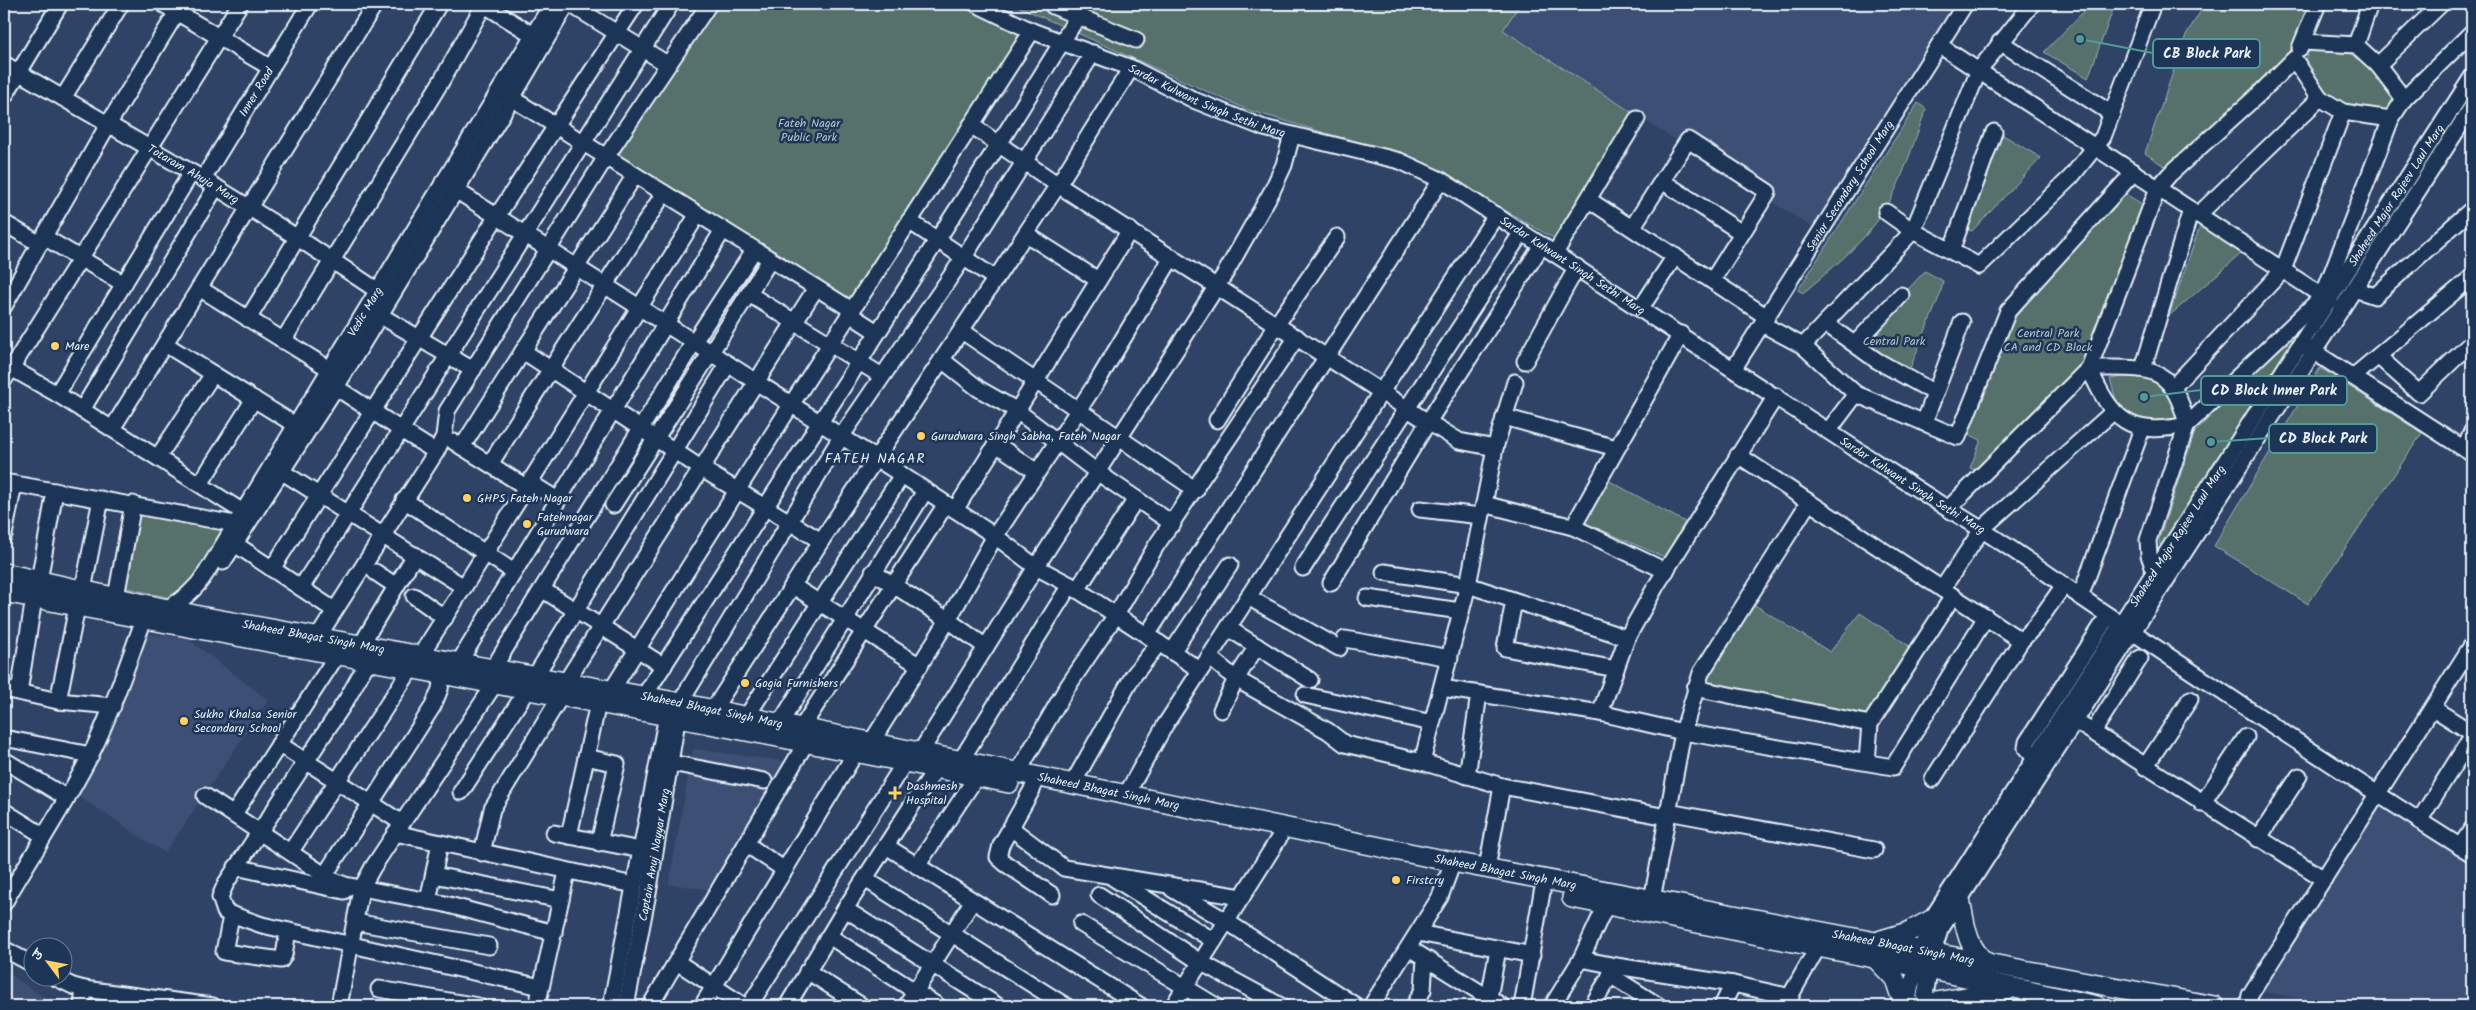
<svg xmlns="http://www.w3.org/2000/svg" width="2476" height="1010" font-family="Kalam,'Playpen Sans Deva',sans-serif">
<rect width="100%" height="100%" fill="#2f4367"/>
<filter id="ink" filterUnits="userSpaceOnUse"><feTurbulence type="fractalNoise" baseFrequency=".02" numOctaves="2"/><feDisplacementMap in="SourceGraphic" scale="10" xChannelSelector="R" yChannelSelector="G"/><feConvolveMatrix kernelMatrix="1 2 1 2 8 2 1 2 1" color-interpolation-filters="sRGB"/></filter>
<g filter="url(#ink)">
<!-- built -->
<g fill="#3e5075">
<polygon points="1520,4 1955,4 1812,227 1503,30"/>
<polygon points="146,633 188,639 268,700 165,853 78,796 106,743"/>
<polygon points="693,749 806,764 721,891 669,884"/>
<polygon points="2388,795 2472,849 2472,993 2464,1006 2347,1006 2263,992"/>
<polygon points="4,970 56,1006 4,1006"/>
</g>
<!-- green -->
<g fill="#566f6c" stroke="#9fb0b2">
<polygon points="713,4 962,4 1022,35 850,301 618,156"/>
<polygon points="1013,4 1520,4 1503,30 1641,118 1560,242 1420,161 1248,110"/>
<polygon points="2091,4 2115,4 2088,78 2044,52"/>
<polygon points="2205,4 2313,4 2297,41 2285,59 2167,168 2145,153 2186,35"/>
<path d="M2321,49l28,4 40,26 6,15 -2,16c-20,7 -44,0 -62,-13 -10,-8 -18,-23 -27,-34l5,-12z"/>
<path d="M1918,103l8,6c-13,34 -23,72 -42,102 -20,32 -53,58 -81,82l-5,-3z"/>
<polygon points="1995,130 2041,158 1972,231 1963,228"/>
<polygon points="2120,191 2149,208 2091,370 1981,473 1970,468 1981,440 1962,431 2004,311"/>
<polygon points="2201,223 2242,253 2169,316"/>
<polygon points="1925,271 1943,281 1940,295 1908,373 1857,344"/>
<polygon points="2289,336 2293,344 2161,550 2159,539 2195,432"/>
<polygon points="2320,368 2422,433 2308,604 2214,546"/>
<polygon points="2144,373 2169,388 2178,418 2159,424 2144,424 2118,407 2110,379"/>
<polygon points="1606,479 1685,522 1664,557 1583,522"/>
<polygon points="138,512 238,525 216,577 199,576 183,601 123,587"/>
<polygon points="1753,604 1830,652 1860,613 1914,649 1871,722 1706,686 1713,665"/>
</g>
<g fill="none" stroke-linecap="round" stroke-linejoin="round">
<defs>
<g id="minor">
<polyline points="163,4 271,68"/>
<polyline points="483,4 533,35"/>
<polyline points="570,4 667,64"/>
<path id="s1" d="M976,4l56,27 99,37 65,33 68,27 136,33 41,19 507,329c56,32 107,71 161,107 120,81 240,161 363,238"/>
<polyline points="1053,6 1136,40"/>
<polyline points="2000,42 2112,114"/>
<polyline points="1939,45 2330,301"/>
<polyline points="2356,45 2370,4"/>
<polyline points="2300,48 2318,4"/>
<path id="s2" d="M4,64l199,115 95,59 80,53"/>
<polyline points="2378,65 2441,4"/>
<polyline points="1131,68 1058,185 1428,422 1459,441 1495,448"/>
<polyline points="505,94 852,310"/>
<polyline points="4,97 60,4"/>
<polyline points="63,98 121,4"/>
<polyline points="2320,98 2343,112 2391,119"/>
<polyline points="2404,99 2472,32"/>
<path id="s3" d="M203,179l107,-175"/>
<polyline points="1662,181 1742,233"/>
<polyline points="443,182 902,475 995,536 1036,567 1070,585 1200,670"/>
<polyline points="1589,200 1767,317"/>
<polyline points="1886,212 1913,231 1979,266 2071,177 2103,137 2153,4"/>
<polyline points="909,221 996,279"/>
<polyline points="4,223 40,244"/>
<polyline points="1632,228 1688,140 1768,192 1712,281"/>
<polyline points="1026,234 1098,280"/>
<polyline points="44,237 124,284"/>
<polyline points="1951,251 1994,132"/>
<polyline points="1555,253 1637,119"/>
<polyline points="199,288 331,370"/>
<polyline points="2354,289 2375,296 2472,209"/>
<polyline points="749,294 882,376"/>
<polyline points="4,306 109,123 182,4"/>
<polyline points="1641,308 1675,256"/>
<polyline points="371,310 473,370"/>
<polyline points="248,319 439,4"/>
<polyline points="857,319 877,332"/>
<polyline points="1825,323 1876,360 1935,393"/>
<polyline points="1762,324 1803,346 1913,231 1979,70 2032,4"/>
<polyline points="962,331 1196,490"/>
<polyline points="283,341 442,80 481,10 480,4"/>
<polyline points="165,344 297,426"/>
<polyline points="1855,344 1901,295"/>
<polyline points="1803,346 1856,394 1829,430"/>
<polyline points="2305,346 2472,454"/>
<polyline points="523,351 702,469 821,541"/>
<polyline points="2379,357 2419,393 2472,342"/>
<polyline points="942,360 979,389 1016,410 1097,472 1173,524"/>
<polyline points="1525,361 1577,267"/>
<polyline points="11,368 57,394 243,512"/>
<path id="s4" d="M1734,368l231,-364"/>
<path d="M2089,368c57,1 83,-8 98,57 -58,12 -75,-5 -98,-57z"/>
<polyline points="2143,369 2191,210"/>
<polyline points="2353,377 2472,277"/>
<polyline points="4,380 240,4"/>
<polyline points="328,382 401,430 671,4"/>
<polyline points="2174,386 2283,270 2343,112"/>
<polyline points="57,394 191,173"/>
<polyline points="1856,394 1958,437 2008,311 2134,172"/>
<polyline points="1776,396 1656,586 1627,638 1600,713 1683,732 1893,767 1986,617"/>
<polyline points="82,410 216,187"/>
<polyline points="1504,417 1616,448"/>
<polyline points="1217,420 1277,324 1337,237"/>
<polyline points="1924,423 1962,322"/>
<polyline points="112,429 375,4"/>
<polyline points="454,442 526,487"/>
<polyline points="996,444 1037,472"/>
<polyline points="462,447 635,175"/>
<polyline points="2464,449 2472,431"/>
<polyline points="158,457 213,374"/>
<polyline points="490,464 664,193"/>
<polyline points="273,466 464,587 698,214"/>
<polyline points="4,482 246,526"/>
<polyline points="529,482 558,500"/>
<polyline points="200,484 254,399"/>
<polyline points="404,500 514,572"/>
<polyline points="1809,502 2014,636"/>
<polyline points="1484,504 1573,527 1666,571"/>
<polyline points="613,505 770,260"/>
<polyline points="1420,509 1481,516"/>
<polyline points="1948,509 2089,368 2158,188 2169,175 2258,95 2294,59 2320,98 2198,215"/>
<polyline points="955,510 1130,230"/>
<polyline points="1573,527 1681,334"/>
<polyline points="4,535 14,484"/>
<polyline points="229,540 334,610"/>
<polyline points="223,562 336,387 512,98 567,4"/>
<polyline points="1303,568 1522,232"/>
<polyline points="272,569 497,216 636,4"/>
<polyline points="2154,570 2149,555 2148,540 2187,425 2323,296 2391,119 2404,99 2378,65 2356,45 2304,42"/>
<polyline points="375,572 396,586"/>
<polyline points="873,572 948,620 986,647"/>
<polyline points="1384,572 1468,585 1627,638"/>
<polyline points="39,581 55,491"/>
<polyline points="1331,583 1428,422 1542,245"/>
<polyline points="793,586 920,666"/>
<polyline points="301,588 401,430 436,452"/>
<polyline points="1942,589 1983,528 2113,412"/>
<polyline points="83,590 101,499"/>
<polyline points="543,590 664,666"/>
<polyline points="1077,590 1136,499"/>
<polyline points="414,596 445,618"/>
<polyline points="116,597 133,504"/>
<polyline points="1248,597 1339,648"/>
<polyline points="2080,597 2142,429"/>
<polyline points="1367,598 1461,611"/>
<polyline points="1514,601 1505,648 1616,669"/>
<path id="s5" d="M167,608c17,-8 29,-19 39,-35l346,-569"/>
<polyline points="1228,628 1310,680"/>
<polyline points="1147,635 1441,180"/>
<polyline points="318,637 436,452 444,436 447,411 606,157 709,4"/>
<polyline points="1345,639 1450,658"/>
<polyline points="361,645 415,555"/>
<polyline points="1172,652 1230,565"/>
<polyline points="420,656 464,587"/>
<polyline points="1209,657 1236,679 1328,731 1345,744 1422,762 1502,786 1667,817"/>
<polyline points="368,661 347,699 226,883 220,897 225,912 262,925 541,987"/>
<polyline points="458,664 723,230"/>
<polyline points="492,670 694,342 754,250"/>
<polyline points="534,678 728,364"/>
<polyline points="565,683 816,288"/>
<polyline points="1442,688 1600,713"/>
<polyline points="1695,688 1870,724"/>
<polyline points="4,689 58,701 113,706"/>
<polyline points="611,691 791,405 1032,31"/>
<polyline points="19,692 34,598"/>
<polyline points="1305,695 1432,723"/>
<polyline points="644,696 999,144 1078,16"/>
<polyline points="58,701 77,607"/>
<polyline points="2433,708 2472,733"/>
<polyline points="713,710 825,535 1058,185 971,125"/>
<polyline points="1221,710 1236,679 1257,646"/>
<polyline points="747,716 902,475"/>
<polyline points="2075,721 2324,879"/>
<polyline points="780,723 925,491"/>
<polyline points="802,727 946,504"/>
<polyline points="2093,732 2140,658"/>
<polyline points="4,738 91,755"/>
<polyline points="872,741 948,620 995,536 1097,382 1172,257"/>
<polyline points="279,744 402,823"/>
<polyline points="921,751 1036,567 1226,272 1272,191 1284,165 1292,135"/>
<polyline points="586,757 617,764 599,843"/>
<polyline points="2035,758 2026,748 2027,742 2108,616"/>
<polyline points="4,760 67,798"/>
<polyline points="961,760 1070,585"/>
<polyline points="1422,762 1468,585 1495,448 1515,382"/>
<polyline points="1867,762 1870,724 1953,596"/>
<polyline points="671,763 764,781"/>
<polyline points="2145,767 2190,699"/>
<polyline points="1018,772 1066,689 1116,615 1156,546 1297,337"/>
<polyline points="1467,776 1479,694"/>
<polyline points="1933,779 2021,641 2035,626 2064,585"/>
<polyline points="1073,783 1133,676 1159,643"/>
<polyline points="1033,788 1001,845 998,857 1006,864 1052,895"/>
<polyline points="461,792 527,690"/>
<polyline points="1126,795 1165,725 1496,215"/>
<polyline points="205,796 332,880 345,885 445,904 554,933"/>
<polyline points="2202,804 2246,737"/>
<polyline points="4,811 44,836"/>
<polyline points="1668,812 1874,850"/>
<polyline points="234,814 337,655"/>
<polyline points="2419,821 2472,736"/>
<polyline points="1011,828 1064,868 1242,897"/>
<polyline points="395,833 634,885"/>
<polyline points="554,833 641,850"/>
<polyline points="569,836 598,703"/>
<polyline points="2258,839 2299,776"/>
<polyline points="746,844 785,870"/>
<polyline points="886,846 1141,1006"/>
<polyline points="2460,847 2472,829"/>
<polyline points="291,851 411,669"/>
<polyline points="482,853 492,809 561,696"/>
<polyline points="917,866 977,776"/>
<polyline points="236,867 344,891"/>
<polyline points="1487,868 1502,786"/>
<polyline points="325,875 433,706 440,689 442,675"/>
<polyline points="434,875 561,900"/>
<polyline points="1113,878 1214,941"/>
<polyline points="865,879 1066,1006"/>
<polyline points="1172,889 1226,921 1356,1006"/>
<polyline points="1099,895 1200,962 1281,1006"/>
<polyline points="1652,900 1683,732 1701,673 1809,502 1738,455"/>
<polyline points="428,901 440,843"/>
<path d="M4,903c30,-52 64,-102 90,-155 20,-42 34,-86 50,-129"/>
<polyline points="845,909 998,1006"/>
<polyline points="231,916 224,952 281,960 284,955 288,931"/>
<polyline points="355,922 489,946"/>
<polyline points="1081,924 1216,1006"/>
<polyline points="1418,933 1532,955"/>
<polyline points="829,936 938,1006"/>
<polyline points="1409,948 1502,1006"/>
<polyline points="4,949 32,964"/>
<polyline points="1581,959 1616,966 1592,1006"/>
<polyline points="677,962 744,1006"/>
<polyline points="1616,966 1733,984 1791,997"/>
<polyline points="807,971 862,1006"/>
<polyline points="1610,975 1659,1006"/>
<polyline points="56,978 73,986 84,989 213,1006"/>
<polyline points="379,989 478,1006"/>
<polyline points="1489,998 1498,949"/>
<polyline points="1785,1005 1818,947"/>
<polyline points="82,1006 84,989"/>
<polyline points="339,1006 361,889 373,867 494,685"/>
<polyline points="537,1006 567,872"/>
<polyline points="611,1006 669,705"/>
<path id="s6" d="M626,1006l23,-118 31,-185 161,-266 123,-180 129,-204"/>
<polyline points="650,1006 807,741"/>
<polyline points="702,1006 856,752"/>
<polyline points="749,1006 905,762"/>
<polyline points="787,1006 845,909 936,768"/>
<polyline points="906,1006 972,902"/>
<polyline points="1173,1006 1279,838"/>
<polyline points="1371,1006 1440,897 1453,862"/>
<polyline points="1414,1006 1423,990 1425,959"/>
<polyline points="1522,1006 1542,892"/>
<polyline points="1552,1006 1581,959 1606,905"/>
<polyline points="1722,1006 1733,984"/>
<path id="s7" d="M1907,1006l4,-22 8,-17 8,-39 4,-8 541,-843"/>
<polyline points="1923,1006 1933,952 1940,930 2472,107"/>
<polyline points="2248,1006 2250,995 2472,645"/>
</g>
<g id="major">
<path id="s8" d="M4,573l195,43 471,85 783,161 761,144"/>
<path d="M4,592c335,65 671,122 1005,191"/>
<polyline points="1572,898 1919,967 2097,1006"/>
<path d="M1960,899c5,24 6,49 27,64"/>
<polyline points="1881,940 1908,932 1931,920"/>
<polyline points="1875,958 1895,979 1904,1006"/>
<polyline points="1924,1004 2007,990"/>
</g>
</defs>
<!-- minor casing -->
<use href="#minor" stroke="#e8f1f8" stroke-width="19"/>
<!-- major casing -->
<use href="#major" stroke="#e8f1f8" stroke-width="22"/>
<!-- minor -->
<use href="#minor" stroke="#1d3557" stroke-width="15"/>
<!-- major -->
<use href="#major" stroke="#1d3557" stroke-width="19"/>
</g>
</g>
<!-- markers -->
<g fill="#ffd166" stroke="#1d3557" stroke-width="2">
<circle cx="55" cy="346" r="5"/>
<circle cx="921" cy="436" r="5"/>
<circle cx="467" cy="498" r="5"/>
<circle cx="527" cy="524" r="5"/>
<circle cx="745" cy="683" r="5"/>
<circle cx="184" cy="721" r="5"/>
<path d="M892.5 785.5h5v5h5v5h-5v5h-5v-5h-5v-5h5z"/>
<circle cx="1396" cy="880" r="5"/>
</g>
<g text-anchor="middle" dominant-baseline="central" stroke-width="5" stroke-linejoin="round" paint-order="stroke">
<!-- street labels -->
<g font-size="12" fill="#e8f1f8" stroke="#1d3557">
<text stroke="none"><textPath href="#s3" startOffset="102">Inner Road</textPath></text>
<text stroke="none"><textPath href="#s1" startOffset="251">Sardar Kulwant Singh Sethi Marg</textPath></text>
<text stroke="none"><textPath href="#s2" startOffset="219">Totaram Ahuja Marg</textPath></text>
<text stroke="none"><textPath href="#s4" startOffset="216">Senior Secondary School Marg</textPath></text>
<text stroke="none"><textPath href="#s7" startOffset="951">Shaheed Major Rajeev Laul Marg</textPath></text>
<text stroke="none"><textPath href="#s1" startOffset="656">Sardar Kulwant Singh Sethi Marg</textPath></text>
<text stroke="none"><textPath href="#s5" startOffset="359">Vedic Marg</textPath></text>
<text stroke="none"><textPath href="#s1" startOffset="1061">Sardar Kulwant Singh Sethi Marg</textPath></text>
<text stroke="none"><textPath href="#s7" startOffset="546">Shaheed Major Rajeev Laul Marg</textPath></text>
<text stroke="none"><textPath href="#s8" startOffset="316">Shaheed Bhagat Singh Marg</textPath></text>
<text stroke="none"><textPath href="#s8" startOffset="721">Shaheed Bhagat Singh Marg</textPath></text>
<text stroke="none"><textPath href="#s8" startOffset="1126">Shaheed Bhagat Singh Marg</textPath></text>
<text stroke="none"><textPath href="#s6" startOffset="154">Captain Anuj Nayyar Marg</textPath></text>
<text stroke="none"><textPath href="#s8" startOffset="1531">Shaheed Bhagat Singh Marg</textPath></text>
<text stroke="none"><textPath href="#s8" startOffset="1936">Shaheed Bhagat Singh Marg</textPath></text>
</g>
<!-- park labels -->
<g font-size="12" fill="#b5c4c7" stroke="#1d3557">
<text x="809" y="123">Fateh Nagar<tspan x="809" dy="14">Public Park</tspan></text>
<text x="2048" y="333">Central Park<tspan x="2048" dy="14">CA and CD Block</tspan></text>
<text x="1894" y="341">Central Park</text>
</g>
<!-- poi labels -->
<g font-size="12" fill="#e8f1f8" stroke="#1d3557" text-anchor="start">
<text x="65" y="346">Mare</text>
<text x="931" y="436">Gurudwara Singh Sabha, Fateh Nagar</text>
<text x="477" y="498">GHPS Fateh Nagar</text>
<text x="537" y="517">Fatehnagar<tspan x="537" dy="14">Gurudwara</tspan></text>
<text x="755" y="683">Gogia Furnishers</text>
<text x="194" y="714">Sukho Khalsa Senior<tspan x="194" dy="14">Secondary School</tspan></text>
<text x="906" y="786">Dashmesh<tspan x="906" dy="14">Hospital</tspan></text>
<text x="1406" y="880">Firstcry</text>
</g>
<!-- neighbourhood labels -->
<g font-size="14" letter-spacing="1" fill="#e8f1f8" stroke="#1d3557">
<text x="875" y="459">FATEH NAGAR</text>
</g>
</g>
<!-- callouts -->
<path fill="none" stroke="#509b97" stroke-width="2" d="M2080 39L2153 53M2144 397L2201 390M2211 442L2269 438"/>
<g fill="#509b97" stroke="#1d3557" stroke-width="2">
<circle cx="2080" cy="39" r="5"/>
<circle cx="2144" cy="397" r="5"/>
<circle cx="2211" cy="442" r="5"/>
</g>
<g fill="#1d3557" stroke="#509b97" stroke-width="2">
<rect x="2153" y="39" width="107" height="29" rx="5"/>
<rect x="2201" y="376" width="146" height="29" rx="5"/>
<rect x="2269" y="424" width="108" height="29" rx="5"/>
</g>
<g font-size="14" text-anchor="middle" font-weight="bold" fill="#e8f1f8">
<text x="2207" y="58">CB Block Park</text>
<text x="2274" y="395">CD Block Inner Park</text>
<text x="2323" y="443">CD Block Park</text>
</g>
<!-- margin -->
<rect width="2476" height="1010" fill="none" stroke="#1d3557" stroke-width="20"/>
<rect x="10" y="10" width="2456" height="990" fill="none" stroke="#e8f1f8" stroke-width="2" filter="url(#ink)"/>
<!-- north arrow -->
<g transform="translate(48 962) rotate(302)"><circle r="24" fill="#1d3557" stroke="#6e8097"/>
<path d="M0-4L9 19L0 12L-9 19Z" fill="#ffd166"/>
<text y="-8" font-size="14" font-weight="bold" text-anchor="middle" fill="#e8f1f8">उ</text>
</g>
</svg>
